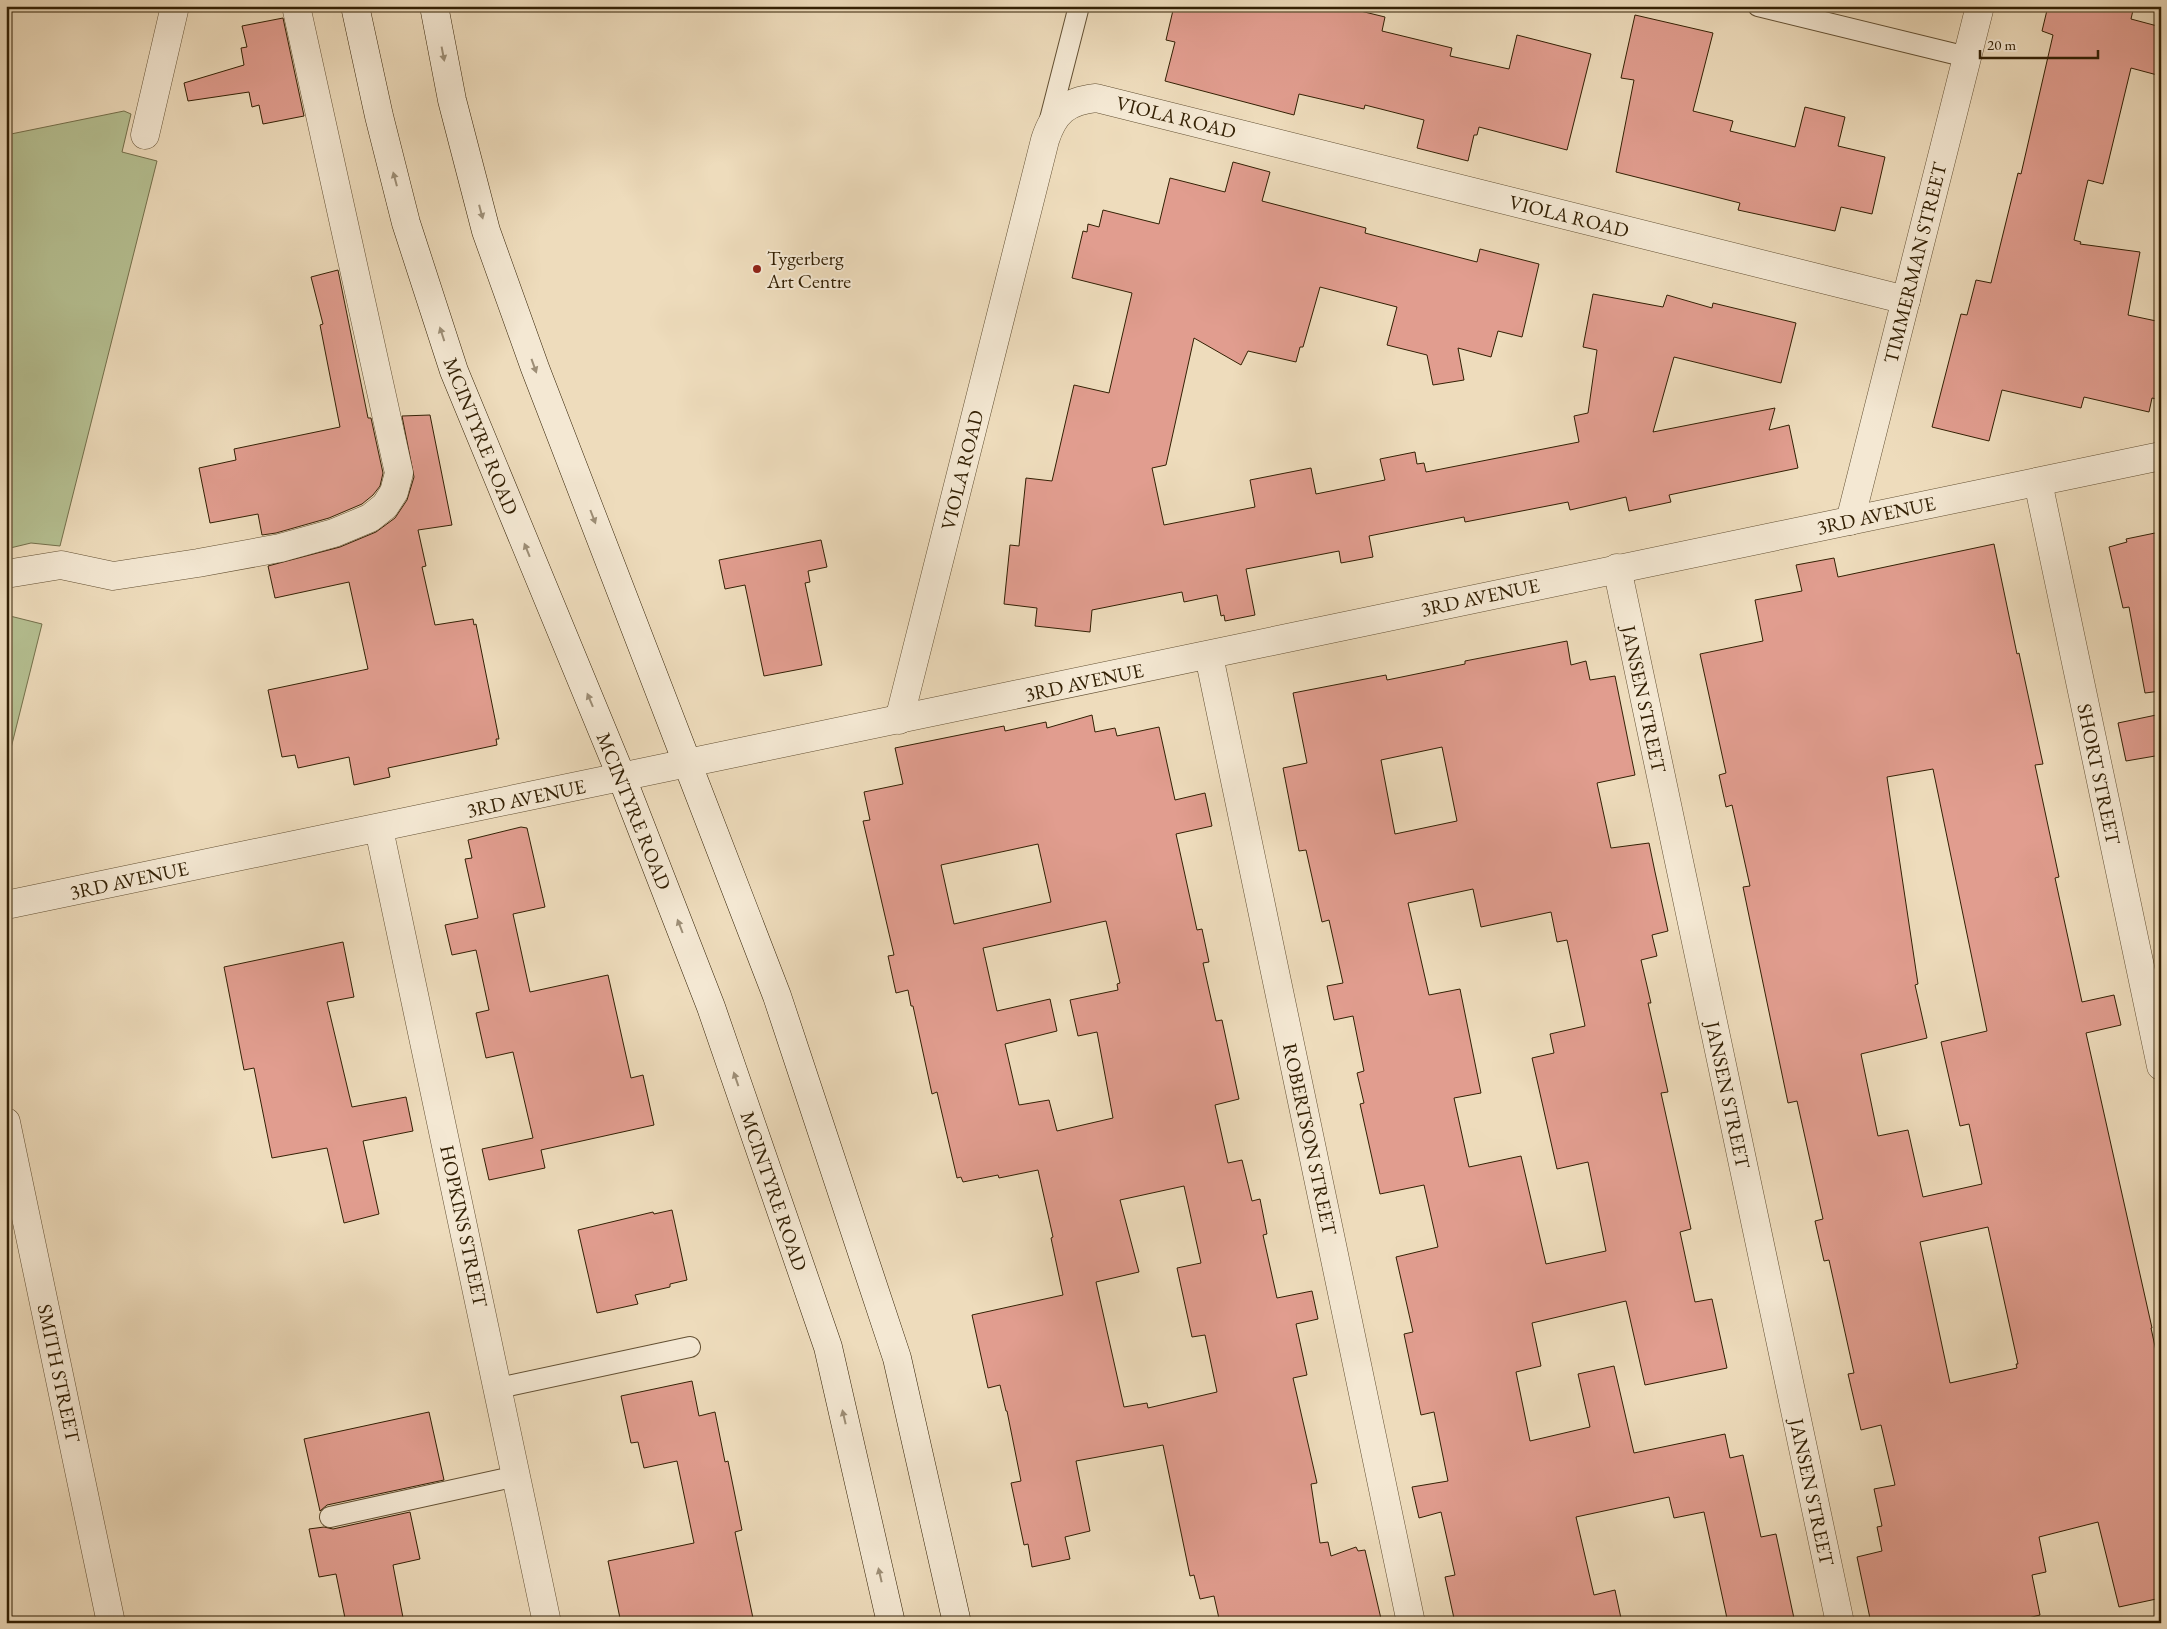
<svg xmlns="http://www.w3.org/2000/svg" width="2167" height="1629" font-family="'EB Garamond',serif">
<rect width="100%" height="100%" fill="#eedcbc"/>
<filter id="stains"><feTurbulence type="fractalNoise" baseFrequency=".004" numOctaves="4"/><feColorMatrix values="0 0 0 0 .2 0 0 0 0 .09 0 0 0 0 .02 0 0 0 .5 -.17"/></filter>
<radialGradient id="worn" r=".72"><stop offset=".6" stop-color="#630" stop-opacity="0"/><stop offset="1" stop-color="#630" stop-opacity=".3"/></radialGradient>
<!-- green -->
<g fill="#b6c193" stroke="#74704c">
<polygon points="124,111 131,114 122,152 157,161 60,546 31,543 6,549 6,135"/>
<polygon points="6,615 42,624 6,768"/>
</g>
<!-- building -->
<g fill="#e19d8f" stroke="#332004" fill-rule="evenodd">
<polygon points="1174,6 1340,6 1385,17 1382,31 1452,48 1450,56 1509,69 1517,35 1591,54 1567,150 1479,127 1477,135 1474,135 1468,161 1417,148 1424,120 1365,105 1364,109 1299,94 1294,115 1165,81 1175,42 1166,40"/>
<polygon points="2048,6 2134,6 2131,19 2161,27 2161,76 2131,68 2103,184 2088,180 2074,240 2081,242 2080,244 2140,252 2128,315 2161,322 2161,400 2152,398 2149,412 2084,397 2081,408 2002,390 1989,441 1932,427 1961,314 1967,315 1976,280 1991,283 2018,173 2021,174 2053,35 2042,31"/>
<polygon points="1635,15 1713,33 1693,111 1733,121 1730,131 1795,147 1805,107 1845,117 1838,146 1885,157 1872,214 1841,207 1835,231 1738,210 1740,203 1616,172 1634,80 1621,78"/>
<polygon points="283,18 304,116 263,124 259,105 252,107 249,92 188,101 184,83 244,65 241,48 247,47 242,26"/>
<polygon points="1233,162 1270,172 1262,201 1366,228 1365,233 1477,262 1480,249 1539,264 1522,337 1498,331 1491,357 1458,348 1464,380 1433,385 1427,355 1387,345 1397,307 1320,287 1303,347 1300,347 1296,362 1248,351 1241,365 1194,338 1166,465 1152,468 1164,525 1255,507 1250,480 1311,468 1316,494 1385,480 1380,459 1415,452 1417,464 1424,463 1426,472 1579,442 1574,416 1588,413 1597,350 1583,347 1593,294 1663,307 1667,295 1712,308 1713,303 1796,323 1781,383 1674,357 1653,432 1775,408 1769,430 1789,425 1798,468 1669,495 1671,502 1629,511 1626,497 1570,510 1568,502 1465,522 1464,517 1369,536 1373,557 1341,563 1339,551 1246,569 1255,615 1225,621 1224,615 1221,616 1217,595 1184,602 1182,592 1092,610 1090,632 1035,626 1037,608 1004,604 1010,545 1019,546 1026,478 1052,481 1074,385 1109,393 1132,293 1072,278 1083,231 1087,232 1088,224 1099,227 1103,210 1159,224 1170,178 1225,192"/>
<polygon points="338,270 368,418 371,418 383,473 380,486 373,495 362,504 329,518 276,533 262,535 258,514 210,523 199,468 236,460 234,449 340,427 320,325 323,324 311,277"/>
<polygon points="430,415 452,525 418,530 426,566 422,567 435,625 473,619 474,625 476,624 499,739 496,739 497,745 388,768 390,777 354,785 349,757 298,768 295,755 282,757 268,690 368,669 349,582 275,598 268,566 340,547 376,532 395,518 407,500 414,477 402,416"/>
<polygon points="2155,533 2161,550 2161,691 2145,693 2129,607 2123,608 2109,547 2127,542 2126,539"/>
<polygon points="821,540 827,567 808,571 810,582 805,583 822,665 764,676 745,585 725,589 719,560"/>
<path d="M1994,544l23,110 2,-1 24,111 -8,1 24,112 -4,1 27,124 32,-7 7,30 -35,8 66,295h-1l10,46v224l-42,9 -21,-85 -59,15 7,35 -14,3 8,40 -31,8h-138l-14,-66 25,-6 -5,-24 5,-1 -8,-37 21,-4 -14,-60 -20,5 -13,-56 6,-1 -25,-113 -5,1 -9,-40 8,-2 -26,-118 -9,2 -45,-216 7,-1 -18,-81 -6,2 -7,-32 7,-2 -26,-119 63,-13 -8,-41 47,-9 -6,-26 38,-7 4,19zM1933,769l54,262 -46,11 19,84 9,-2 13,60 -59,13 -15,-67 -30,6 -17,-82 66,-16 -12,-53 3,-1 -31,-207zM1988,1227l30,137h-2l1,4 -67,15 -30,-141z"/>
<path d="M1567,641l4,24 15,-4 4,19 25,-4 20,99 -38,8 14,65 38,-5 6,29 13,59 -16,4 5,21 -16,4 10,43h-3l20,89 -7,1 30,136 -11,3 15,70 17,-3 15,69 -82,17 -19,-84 -94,22 9,43 -25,6 14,69 60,-14 -12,-53 36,-8 20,87 91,-19 5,24 13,-3 18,82 15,-3 19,89h-67l-24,-111 -30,6 -5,-21 -93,20 18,78 21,-5 7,33h-167l-10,-46 10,-2 -14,-63 -22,6 -7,-31 36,-6 -14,-69 -13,3 -17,-81 9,-2 -17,-75 42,-10 -14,-62 -44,9 -20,-90 4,-1 -7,-30 7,-2 -11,-55 -19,4 -7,-34 16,-3 -14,-63 -7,2 -16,-72 -7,1 -16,-83 24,-5 -14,-70 93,-18 1,5 78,-16v-3zM1442,747l15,74 -62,13 -14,-74zM1473,889l8,38 70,-15 6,30 10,-2 18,86 -35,8 4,19 -22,5 25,111 31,-7 18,89 -60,13 -25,-108 -52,11 -15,-69 27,-5 -21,-104 -31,6 -21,-92z"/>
<polygon points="2161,714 2161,755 2126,761 2118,723"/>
<path d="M1092,715l3,17 20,-4 2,8 42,-9 16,73 30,-7 7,33 -36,8 21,96 5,-1 7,33 -6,1 13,58 6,-1 17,79 -24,6 13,58 14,-3 10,41 8,-2 7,35 -4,1 14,63 35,-7 6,28 -22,5 11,51 -14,3 24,105 -6,1 9,59 8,-1 3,14 25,-9 2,4 7,-1 17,73h-162l-6,-27 -14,3 -6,-24 -4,1 -27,-131 -87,16 14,70 -25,6 5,22 -38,8 -4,-23 -4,1 -13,-62 10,-2 -14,-70h-1l-6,-26 -12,3 -16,-73 91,-20 -12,-57 2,-1 -15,-67 -39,8 -1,-3 -35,7 -2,-5 -4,1 -20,-86 -5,2 -19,-88h-2l-3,-16 -12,3 -8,-37 6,-1 -31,-134 7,-1 -6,-28 39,-8 -8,-36 109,-22 1,5 41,-9 1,6zM1038,844l13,58 -97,22 -13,-59zM1106,921l14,62 -3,1 1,6 -48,10 8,36 19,-4 16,86 -56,13 -8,-31 -30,5 -14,-61 52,-13 -7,-32 -53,12 -14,-63zM1184,1186l17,77 -24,5 15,69 13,-2 12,57 -69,16 -1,-5 -23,4 -28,-125 43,-10 -19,-72z"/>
<polygon points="521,827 527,828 545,907 513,914 530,992 608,975 631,1078 643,1075 654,1125 541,1150 545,1168 489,1180 482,1149 533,1138 513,1052 486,1058 476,1013 489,1010 476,950 452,955 445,925 478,918 465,859 472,858 468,840"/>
<polygon points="343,942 354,997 327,1002 352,1107 406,1097 413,1131 363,1141 379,1214 344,1223 327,1148 272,1158 254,1068 244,1070 224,967"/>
<polygon points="672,1210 687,1280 670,1284 670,1287 635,1295 638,1304 597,1313 578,1230 653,1212 654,1214"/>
<polygon points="692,1381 699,1416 715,1412 725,1462 728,1461 742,1530 735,1532 754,1623 621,1623 608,1561 694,1543 677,1461 644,1468 638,1442 631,1443 621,1396"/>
<polygon points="429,1412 444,1480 327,1505 320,1511 304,1439"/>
<polygon points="410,1512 420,1559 393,1565 404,1623 346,1623 336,1574 319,1577 309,1529 324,1527 333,1529"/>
</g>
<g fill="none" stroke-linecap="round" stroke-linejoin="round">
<defs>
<g id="lane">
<polyline points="1758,6 1967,57"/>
<polyline points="1049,123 1079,6"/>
<polyline points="499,1388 690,1347"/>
<polyline points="330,1517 517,1476"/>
</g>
<g id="street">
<polyline points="145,135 175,6"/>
<polyline points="2038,482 2161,1066"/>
<polyline points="1850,521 1980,6"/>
<polyline points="1617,568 1840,1623"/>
<polyline points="6,574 61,565 113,576 198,563 280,548 334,533 370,518 385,506 394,492 399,473 296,6"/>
<polyline points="1209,656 1411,1623"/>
<path d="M899,720l146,-580c9,-28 22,-39 51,-42l810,202"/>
<polyline points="379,829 547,1623"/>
<polyline points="6,905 2161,456"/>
<polyline points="6,1122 111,1623"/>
</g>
<g id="secondary">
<polyline points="355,6 379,116 406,223 454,371 622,778 711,1007 828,1347 891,1623"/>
<polyline points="434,6 452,100 486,231 535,368 777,996 897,1358 957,1623"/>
</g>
</defs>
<!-- lane casing -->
<use href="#lane" stroke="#624f32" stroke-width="22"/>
<!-- street casing -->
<use href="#street" stroke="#624f32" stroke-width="29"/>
<!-- secondary casing -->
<use href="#secondary" stroke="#332004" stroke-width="29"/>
<!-- lane -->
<use href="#lane" stroke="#f4e8d3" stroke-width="20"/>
<!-- street -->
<use href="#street" stroke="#f4e8d3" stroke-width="28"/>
<!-- secondary -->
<use href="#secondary" stroke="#f4e8d3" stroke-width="28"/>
</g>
<!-- one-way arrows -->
<defs><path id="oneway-solid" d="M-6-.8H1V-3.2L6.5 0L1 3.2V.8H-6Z" transform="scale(1.25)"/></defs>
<g fill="#9d8e76">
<use href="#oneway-solid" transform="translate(443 54) rotate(79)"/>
<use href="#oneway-solid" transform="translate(395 179) rotate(-105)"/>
<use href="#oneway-solid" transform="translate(481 212) rotate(75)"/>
<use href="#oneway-solid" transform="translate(442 334) rotate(-108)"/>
<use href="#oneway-solid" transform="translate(534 366) rotate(70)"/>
<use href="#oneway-solid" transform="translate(593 517) rotate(69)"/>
<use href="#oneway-solid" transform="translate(527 550) rotate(-112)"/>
<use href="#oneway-solid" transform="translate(590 700) rotate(-113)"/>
<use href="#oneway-solid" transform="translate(680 926) rotate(-111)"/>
<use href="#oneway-solid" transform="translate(736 1079) rotate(-109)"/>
<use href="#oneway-solid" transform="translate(844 1417) rotate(-103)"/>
<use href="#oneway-solid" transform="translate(880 1575) rotate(-103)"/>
</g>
<!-- markers -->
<circle fill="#8f2418" stroke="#f4e8d3" stroke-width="2" cx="757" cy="269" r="5"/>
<g text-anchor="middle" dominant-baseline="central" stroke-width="4" stroke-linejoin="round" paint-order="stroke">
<!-- street labels -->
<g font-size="20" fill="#332004" stroke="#f4e8d3">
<text transform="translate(1176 117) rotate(14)">VIOLA ROAD</text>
<text transform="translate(1569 216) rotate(14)">VIOLA ROAD</text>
<text transform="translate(1915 263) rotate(-76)">TIMMERMAN STREET</text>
<text transform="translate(481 436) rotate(68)">MCINTYRE ROAD</text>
<text transform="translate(962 470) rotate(-76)">VIOLA ROAD</text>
<text transform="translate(1876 515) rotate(-12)">3RD AVENUE</text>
<text transform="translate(1480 597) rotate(-12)">3RD AVENUE</text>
<text transform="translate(1084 682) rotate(-12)">3RD AVENUE</text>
<text transform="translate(1644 699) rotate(78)">JANSEN STREET</text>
<text transform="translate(2099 774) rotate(78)">SHORT STREET</text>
<text transform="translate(526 798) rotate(-12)">3RD AVENUE</text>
<text transform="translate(634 811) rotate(68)">MCINTYRE ROAD</text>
<text transform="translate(129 880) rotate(-12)">3RD AVENUE</text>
<text transform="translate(1728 1095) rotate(78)">JANSEN STREET</text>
<text transform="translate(1310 1139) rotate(78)">ROBERTSON STREET</text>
<text transform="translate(774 1191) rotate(71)">MCINTYRE ROAD</text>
<text transform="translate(464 1226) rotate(78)">HOPKINS STREET</text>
<text transform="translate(59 1373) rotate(78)">SMITH STREET</text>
<text transform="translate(1812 1492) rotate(78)">JANSEN STREET</text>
</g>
<!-- poi labels -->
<g font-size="20" fill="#332004" stroke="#f4e8d3" text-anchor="start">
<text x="767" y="258">Tygerberg<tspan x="767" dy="23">Art Centre</tspan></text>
</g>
</g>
<!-- margin -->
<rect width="2167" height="1629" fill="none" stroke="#eedcbc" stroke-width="25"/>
<rect x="8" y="8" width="2152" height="1614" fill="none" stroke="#332004" stroke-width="2.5"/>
<rect x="12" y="12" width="2142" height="1604" fill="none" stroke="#332004"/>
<!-- scale -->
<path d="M1980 50v8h118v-8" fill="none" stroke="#332004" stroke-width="2.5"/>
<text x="1987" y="50" font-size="15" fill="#332004" stroke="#f4e8d3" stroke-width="4" paint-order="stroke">20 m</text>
<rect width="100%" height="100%" filter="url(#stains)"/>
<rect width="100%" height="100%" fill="url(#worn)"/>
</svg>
